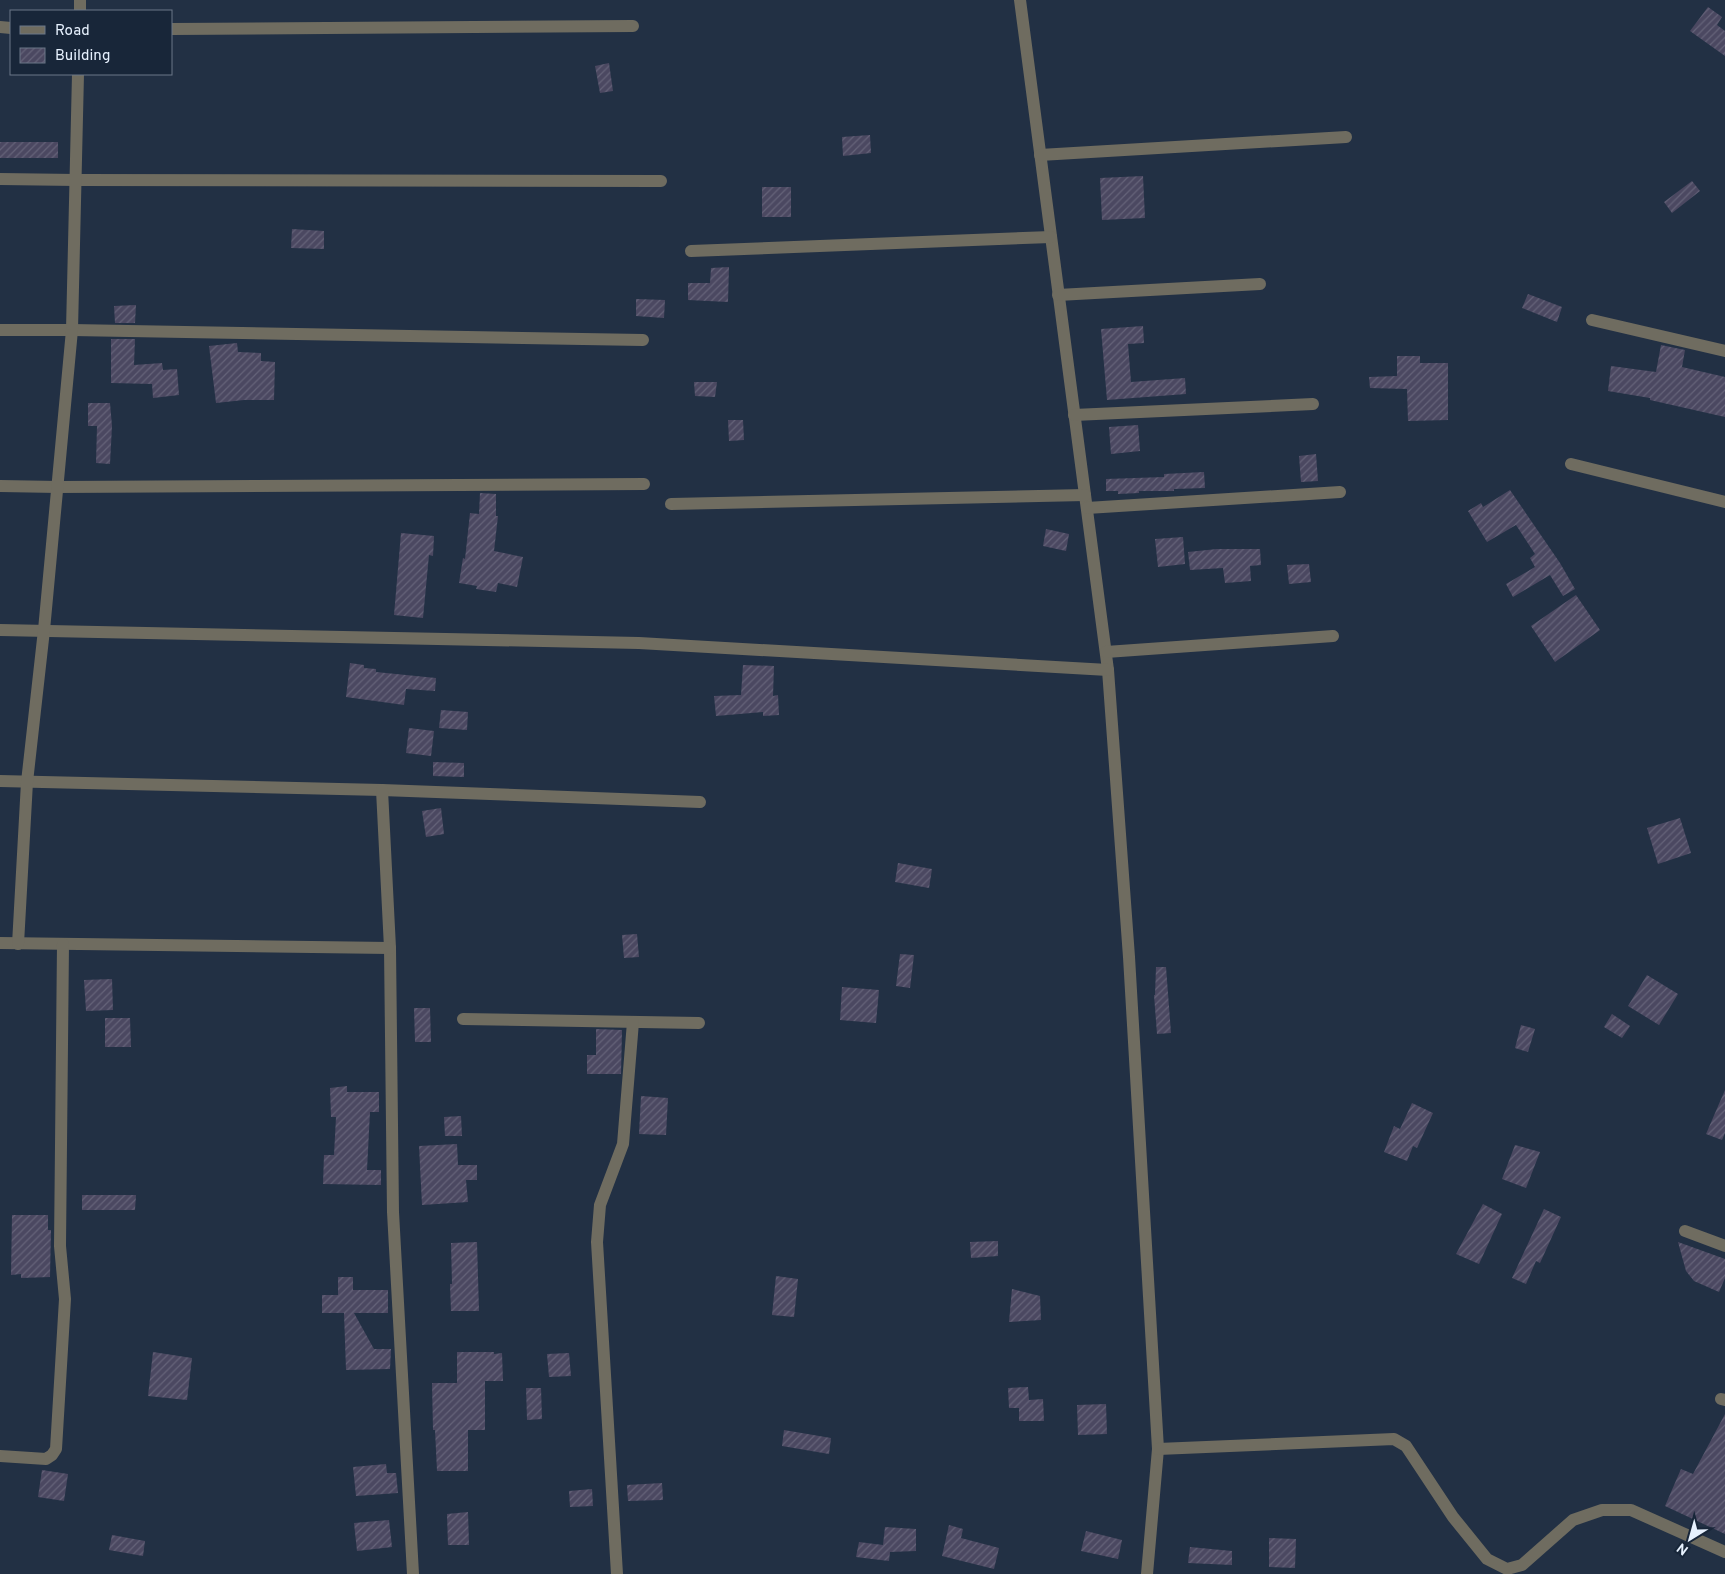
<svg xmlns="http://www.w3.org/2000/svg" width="1725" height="1574" font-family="Overpass,sans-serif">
<defs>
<pattern id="building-hatch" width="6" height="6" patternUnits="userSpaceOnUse" patternTransform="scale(1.25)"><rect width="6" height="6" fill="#4b4861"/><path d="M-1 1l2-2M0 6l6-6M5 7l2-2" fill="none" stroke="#656379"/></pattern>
</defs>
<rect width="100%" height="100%" fill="#223044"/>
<!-- building -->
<g fill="url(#building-hatch)">
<polygon points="1708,7 1722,17 1717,25 1725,31 1725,56 1690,31"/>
<polygon points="609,63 613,91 600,93 595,66"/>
<polygon points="870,135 871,153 843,156 842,137"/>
<rect x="0" y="142" width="58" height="16"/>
<polygon points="1143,176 1145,218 1102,220 1100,178"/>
<polygon points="1692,181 1700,191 1672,213 1664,202"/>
<rect x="762" y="187" width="29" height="30"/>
<polygon points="292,229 324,231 324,249 291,248"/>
<polygon points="729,267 728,302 688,300 688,283 710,283 711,268"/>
<polygon points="1528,294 1562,307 1557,322 1522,308"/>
<polygon points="636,299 665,300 664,318 636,316"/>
<polygon points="136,305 135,323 115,323 114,306"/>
<polygon points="1143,326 1144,343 1128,344 1131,382 1185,378 1186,394 1107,400 1101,329"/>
<polygon points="111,339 135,339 134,365 162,363 163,370 177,369 179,395 153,398 152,384 111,383"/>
<polygon points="237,343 238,352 261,353 261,361 275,362 274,400 244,400 216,403 209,346"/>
<polygon points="1661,345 1685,350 1682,367 1725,377 1725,417 1650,400 1650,398 1608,391 1611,366 1656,372"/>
<polygon points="1397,356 1420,356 1420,363 1448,363 1448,420 1408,421 1407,389 1370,388 1369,377 1397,376"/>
<polygon points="694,382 717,382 715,397 695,396"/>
<polygon points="88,403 110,403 112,426 110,464 96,463 97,426 88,426"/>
<polygon points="728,420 743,420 744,440 729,441"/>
<polygon points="1138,425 1140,451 1111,454 1109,427"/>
<polygon points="1316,454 1318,481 1301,482 1299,456"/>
<polygon points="1204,472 1205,488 1174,489 1174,491 1139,491 1139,493 1118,494 1118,491 1106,491 1106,479 1164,477 1164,474"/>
<polygon points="1510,490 1560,563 1575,589 1563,596 1550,575 1513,597 1506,584 1535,567 1530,558 1535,554 1516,525 1487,542 1468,511 1481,503 1483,507"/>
<polygon points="480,493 496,494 496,516 498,516 494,551 523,557 517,587 498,583 496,592 476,589 477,586 459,583 463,558 465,559 470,513 479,514"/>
<polygon points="1046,529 1069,534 1066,551 1043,546"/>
<polygon points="401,533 434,536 433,556 429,555 423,618 394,615"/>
<polygon points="1183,537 1185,564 1158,567 1155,539"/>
<polygon points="1217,549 1260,549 1261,565 1250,566 1251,581 1225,583 1223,568 1190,570 1188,552"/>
<polygon points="1309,564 1311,582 1289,584 1287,565"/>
<polygon points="1576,595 1600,630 1555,662 1531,626"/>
<polygon points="350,663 364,665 364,668 376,669 376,672 436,678 435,691 406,689 404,705 346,697"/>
<polygon points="743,665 774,666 773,696 778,695 779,715 763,716 763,712 716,716 714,696 741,695"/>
<polygon points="441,710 468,712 467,730 439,728"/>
<polygon points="409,728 434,731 431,756 406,753"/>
<polygon points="433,762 464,763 464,777 433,776"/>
<polygon points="441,808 444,834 426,837 422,811"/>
<polygon points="1680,818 1691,853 1658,864 1647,828"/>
<polygon points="898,863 932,869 929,888 895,882"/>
<polygon points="637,934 639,957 624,958 622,935"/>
<polygon points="900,954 914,955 910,988 896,986"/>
<polygon points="1156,967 1166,967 1171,1033 1157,1034 1154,995 1155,995"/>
<polygon points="1647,975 1678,994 1659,1025 1628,1006"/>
<polygon points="112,979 113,1010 86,1011 84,980"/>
<polygon points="842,987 879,990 876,1023 840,1020"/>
<polygon points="414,1008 430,1008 431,1042 415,1042"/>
<polygon points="1612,1014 1630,1026 1622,1038 1604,1027"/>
<polygon points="105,1018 130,1018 131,1047 105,1047"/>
<polygon points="1521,1025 1535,1029 1528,1052 1515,1048"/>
<polygon points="596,1029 622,1030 621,1074 587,1074 587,1055 596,1055"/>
<polygon points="347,1086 347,1092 379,1092 379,1112 370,1112 367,1170 381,1170 381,1185 323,1184 324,1155 334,1155 336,1117 331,1117 330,1088"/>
<polygon points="1725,1090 1725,1133 1722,1140 1706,1134"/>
<polygon points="641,1096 668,1098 666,1135 639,1134"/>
<polygon points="1412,1103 1433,1113 1417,1148 1413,1146 1407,1161 1384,1152 1394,1126 1400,1129"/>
<polygon points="461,1116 462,1136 445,1136 444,1117"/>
<polygon points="457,1144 458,1165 477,1165 477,1180 466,1180 468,1202 422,1205 419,1146"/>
<polygon points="1515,1145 1540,1152 1526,1188 1502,1179"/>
<polygon points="82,1195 136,1195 135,1210 82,1210"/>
<polygon points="1483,1204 1502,1214 1479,1264 1456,1254"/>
<polygon points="1544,1209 1561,1217 1540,1263 1536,1261 1526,1284 1512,1278"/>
<polygon points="12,1215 48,1215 48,1230 51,1230 50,1277 21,1278 21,1274 11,1275"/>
<polygon points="998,1241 998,1256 971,1258 970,1242"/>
<polygon points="477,1242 479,1311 451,1311 450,1284 452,1284 451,1243"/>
<polygon points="1678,1242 1725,1259 1725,1278 1719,1292 1694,1281 1686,1271"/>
<polygon points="776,1276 798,1279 794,1317 772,1315"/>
<polygon points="338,1277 353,1277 353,1290 388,1290 388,1313 354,1313 374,1349 391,1349 390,1369 346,1370 344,1313 322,1313 322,1295 338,1295"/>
<polygon points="1012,1289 1040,1296 1041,1320 1009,1322"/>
<polygon points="153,1352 192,1358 187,1400 148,1396"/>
<polygon points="457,1352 494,1352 494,1354 502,1353 503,1381 485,1381 485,1430 468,1430 468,1471 437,1471 435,1430 433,1430 432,1383 457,1383"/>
<polygon points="569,1353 571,1376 549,1377 547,1354"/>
<polygon points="1028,1387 1029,1400 1043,1399 1044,1421 1019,1421 1019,1408 1009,1408 1008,1388"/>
<polygon points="526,1388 541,1388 542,1419 527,1420"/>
<polygon points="1106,1404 1107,1434 1078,1435 1077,1405"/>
<polygon points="1725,1414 1725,1534 1665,1506 1681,1469 1693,1474"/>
<polygon points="784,1430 831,1438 829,1454 782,1446"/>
<polygon points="386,1464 387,1473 396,1473 398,1493 356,1496 353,1467"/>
<polygon points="42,1470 68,1474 64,1501 38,1497"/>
<polygon points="662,1483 663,1500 628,1501 627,1485"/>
<polygon points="592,1489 593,1506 570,1507 569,1491"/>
<polygon points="468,1512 469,1545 448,1545 447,1514"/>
<polygon points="389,1520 392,1547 357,1551 354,1523"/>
<polygon points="949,1525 963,1529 961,1538 999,1548 994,1569 942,1556"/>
<polygon points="885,1527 916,1529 916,1551 890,1552 889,1561 856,1557 859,1542 883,1545"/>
<polygon points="1086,1531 1122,1540 1118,1559 1081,1551"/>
<polygon points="112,1535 145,1541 143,1556 109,1550"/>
<polygon points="1269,1538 1296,1539 1295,1568 1269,1567"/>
<polygon points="1190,1547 1232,1551 1232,1565 1188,1563"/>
</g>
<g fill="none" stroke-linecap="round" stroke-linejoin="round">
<!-- minor -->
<g stroke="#6f6c60" stroke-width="12">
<polyline points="1020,0 1108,670 1129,957 1158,1449 1147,1574"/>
<polyline points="80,11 80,0"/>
<polyline points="0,27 11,28"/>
<polyline points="171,29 633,26"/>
<polyline points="1040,155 1346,137"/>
<polyline points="0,179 76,180 661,181"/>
<polyline points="691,251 1051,237"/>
<polyline points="1058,295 1260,284"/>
<polyline points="1592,320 1725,351"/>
<polyline points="0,330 72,330 643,340"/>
<polyline points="1074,415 1313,404"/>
<polyline points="1571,464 1725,502"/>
<polyline points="0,486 58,487 644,484"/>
<polyline points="671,504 1085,495"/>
<polyline points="1087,508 1340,492"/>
<polyline points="0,630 639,643 1108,670"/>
<polyline points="1106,652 1333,636"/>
<polyline points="0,781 382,790 700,802"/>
<polyline points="382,790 390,948 393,1212 413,1574"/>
<polyline points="0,943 390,948"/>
<polyline points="18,944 27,782 44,630 72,330 78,74"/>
<polyline points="463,1019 699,1023"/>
<polyline points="1685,1231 1725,1246"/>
<polyline points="1721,1399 1725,1400"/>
<polyline points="1158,1449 1394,1439 1406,1446 1453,1517 1487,1559 1507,1569 1522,1565 1573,1520 1602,1510 1631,1510 1725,1552"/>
<polyline points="0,1456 46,1459 52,1455 56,1449 65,1299 60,1246 63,944"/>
<polyline points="617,1574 597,1242 600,1205 623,1144 633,1022"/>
</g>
</g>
<!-- legend -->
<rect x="10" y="10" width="162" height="65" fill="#182639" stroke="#6b7788"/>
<rect x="20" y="26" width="25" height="8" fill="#6f6c60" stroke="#6b7788"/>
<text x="55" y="35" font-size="15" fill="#e7f1fe">Road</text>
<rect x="20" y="48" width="25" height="15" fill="url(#building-hatch)" stroke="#6b7788"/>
<text x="55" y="60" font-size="15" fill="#e7f1fe">Building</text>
<!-- north arrow -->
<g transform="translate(1690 1539) rotate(217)" stroke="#182639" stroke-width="4" paint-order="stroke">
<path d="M0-4L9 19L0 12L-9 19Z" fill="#e7f1fe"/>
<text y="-8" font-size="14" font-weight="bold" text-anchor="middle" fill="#e7f1fe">N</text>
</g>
</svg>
